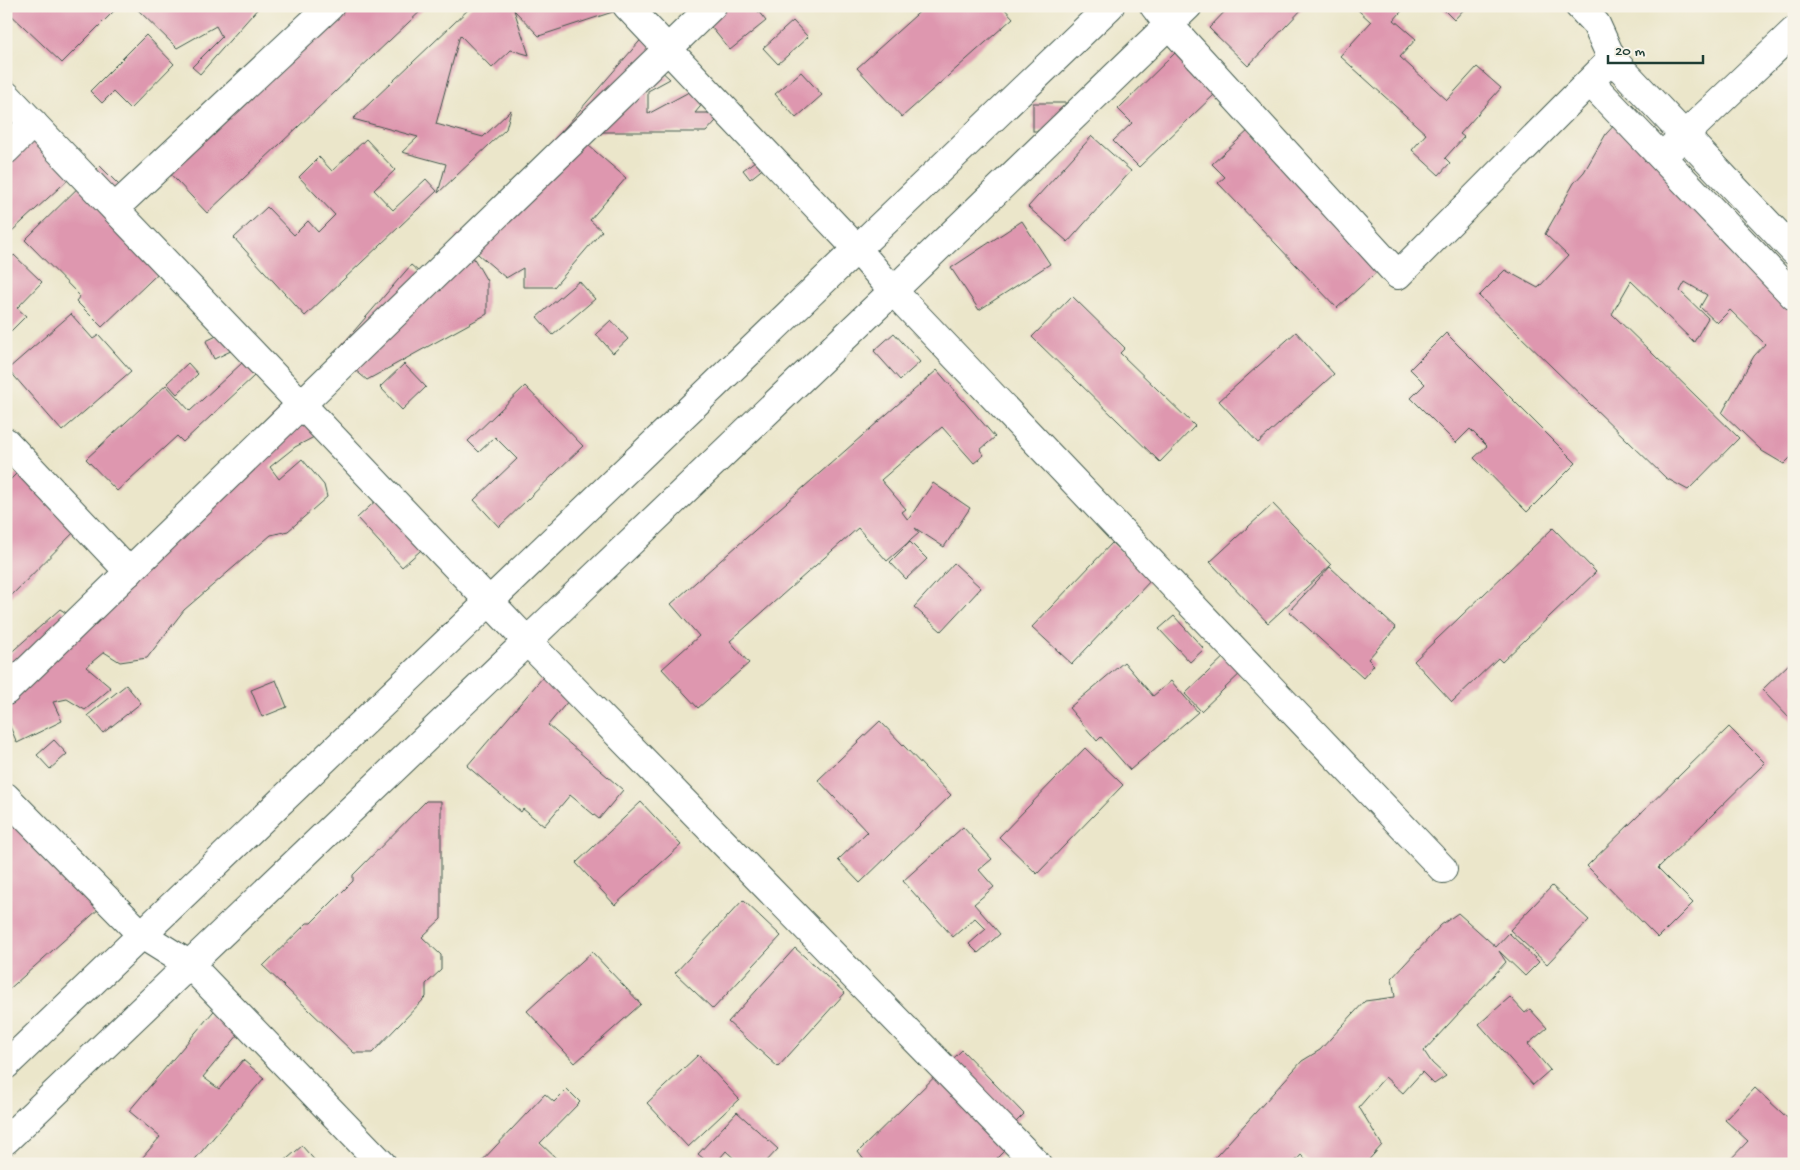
<svg xmlns="http://www.w3.org/2000/svg" width="1800" height="1170" font-family="'Gochi Hand',sans-serif">
<rect width="100%" height="100%" fill="#f7f3e8"/>
<filter id="ink" filterUnits="userSpaceOnUse"><feTurbulence type="fractalNoise" baseFrequency=".02" numOctaves="2"/><feDisplacementMap in="SourceGraphic" scale="10" xChannelSelector="R" yChannelSelector="G"/><feConvolveMatrix kernelMatrix="1 2 1 2 8 2 1 2 1" color-interpolation-filters="sRGB"/></filter>
<filter id="wash" filterUnits="userSpaceOnUse"><feTurbulence type="fractalNoise" baseFrequency=".0096" numOctaves="4" result="noise"/><feDisplacementMap in="SourceGraphic" scale="20" xChannelSelector="R" yChannelSelector="G"/><feGaussianBlur stdDeviation="1.12" result="paint"/><feColorMatrix in="noise" values="0 0 0 0 0 0 0 0 0 0 0 0 0 0 0 0 0 1.4 0 .05"/><feComposite in="paint" operator="in"/></filter>
<g filter="url(#wash)">
<rect width="100%" height="100%" fill="#ebe6ca"/>
<g id="blocks">
<!-- building -->
<g fill="#de97af">
<polygon points="6,6 119,6 62,63 6,10"/>
<polygon points="134,6 195,7 260,6 200,74 192,67 222,37 216,26 177,48"/>
<polygon points="330,6 426,6 207,213 162,165"/>
<polygon points="472,6 628,7 539,36 514,10 529,55 511,50 492,68 460,35 436,124 483,137 511,110 506,129 438,193 446,164 402,152 418,137 353,119"/>
<polygon points="694,6 754,6 766,21 730,50"/>
<polygon points="926,6 1002,6 1013,18 902,117 857,68"/>
<polygon points="1230,6 1305,6 1248,66 1209,28"/>
<polygon points="1362,6 1406,6 1394,20 1416,39 1400,57 1447,100 1477,67 1501,88 1460,134 1464,137 1445,158 1450,163 1439,175 1412,150 1426,134 1340,56 1371,22 1358,10"/>
<polygon points="1436,6 1467,6 1454,20 1442,8"/>
<polygon points="793,21 808,37 778,64 763,48"/>
<polygon points="651,28 667,56 657,67 670,79 648,91 648,114 702,85 709,96 695,113 723,113 706,132 573,132 626,178 590,220 602,231 554,287 523,287 523,268 506,278 465,243 487,281 487,314 367,380 335,353 411,265 441,291 442,275 462,251 455,237 497,214 497,206"/>
<polygon points="146,35 174,64 130,109 113,92 102,103 90,91"/>
<polygon points="1176,52 1216,93 1139,167 1113,141 1132,123 1118,109"/>
<polygon points="801,72 822,95 796,118 775,94"/>
<rect x="1033" y="103" width="35" height="28"/>
<polygon points="1621,118 1794,283 1794,454 1784,464 1762,451 1722,413 1754,356 1765,344 1730,310 1717,323 1700,307 1707,295 1685,282 1680,291 1708,318 1694,342 1631,281 1612,314 1739,438 1688,490 1666,478 1479,296 1505,270 1538,288 1568,256 1545,234 1574,183 1584,172 1606,134"/>
<polygon points="40,120 83,166 12,231 6,225 6,151"/>
<polygon points="1250,129 1382,267 1337,308 1218,183 1225,177 1212,164"/>
<polygon points="1092,136 1131,171 1068,242 1028,207"/>
<polygon points="366,139 395,170 374,190 393,210 426,179 437,191 305,316 234,238 267,207 294,235 308,221 318,232 335,215 299,177 319,157 332,171"/>
<polygon points="763,155 770,163 750,179 743,170"/>
<polygon points="100,166 138,204 127,215 172,260 102,327 76,301 80,296 25,240"/>
<polygon points="1022,221 1050,264 979,310 951,268"/>
<polygon points="14,255 42,282 17,308 26,316 6,336 6,264"/>
<polygon points="579,281 595,299 553,335 537,317"/>
<polygon points="1072,296 1125,348 1120,353 1195,426 1160,462 1032,337"/>
<polygon points="71,314 93,339 99,335 131,371 62,431 8,369"/>
<polygon points="611,320 628,339 613,353 596,334"/>
<polygon points="227,331 235,349 214,359 206,341"/>
<polygon points="1296,332 1334,374 1258,443 1219,401"/>
<polygon points="894,333 920,362 900,380 874,351"/>
<polygon points="1446,333 1576,463 1527,512 1474,458 1487,446 1470,429 1456,443 1411,398 1425,384 1410,369"/>
<polygon points="255,351 267,364 183,442 177,436 117,491 86,459 166,385 190,411"/>
<polygon points="188,363 198,374 177,394 167,383"/>
<polygon points="404,364 426,387 402,410 380,387"/>
<polygon points="937,370 995,437 980,450 984,455 974,463 942,427 881,480 906,509 902,512 908,520 933,483 970,508 944,547 915,528 919,533 887,561 858,528 730,641 749,663 698,708 662,669 699,636 671,604"/>
<polygon points="525,386 583,446 499,527 474,500 517,459 495,437 479,452 468,441"/>
<polygon points="301,388 314,437 295,447 270,467 279,479 302,459 324,485 327,497 288,531 271,535 184,610 147,658 120,662 104,652 86,667 111,688 85,710 67,699 53,702 62,721 17,743 6,717 6,657 60,609 80,622"/>
<polygon points="27,463 86,520 6,601 6,484"/>
<polygon points="393,485 438,535 402,567 357,518"/>
<polygon points="1273,504 1331,565 1268,623 1210,562"/>
<polygon points="1553,528 1596,572 1502,662 1498,658 1452,702 1414,661"/>
<polygon points="910,542 927,559 906,579 890,562"/>
<polygon points="1112,543 1152,579 1072,664 1032,627"/>
<polygon points="954,563 981,588 941,631 914,607"/>
<polygon points="1330,567 1396,628 1368,659 1374,665 1363,678 1289,611"/>
<polygon points="1174,616 1204,649 1190,662 1159,629"/>
<polygon points="1229,652 1245,669 1201,711 1185,694"/>
<polygon points="1794,659 1794,723 1762,690"/>
<polygon points="1124,662 1153,696 1171,681 1198,712 1130,770 1101,737 1097,741 1069,708"/>
<polygon points="543,677 569,700 548,725 623,790 599,819 570,795 544,826 523,809 521,812 467,766"/>
<polygon points="276,680 287,707 262,717 251,690"/>
<polygon points="126,685 141,703 103,733 88,715"/>
<polygon points="880,721 951,795 860,883 838,860 867,832 818,780"/>
<polygon points="1729,727 1765,763 1658,868 1693,903 1658,938 1587,866"/>
<polygon points="54,740 67,754 50,769 37,755"/>
<polygon points="1085,748 1123,785 1037,874 999,837"/>
<polygon points="426,801 441,801 441,919 422,937 441,955 441,970 426,984 426,997 372,1053 354,1053 263,966 307,923 311,923 353,881 353,875"/>
<polygon points="641,802 681,845 615,905 576,863"/>
<polygon points="27,810 109,900 6,992 6,829"/>
<polygon points="963,827 992,859 979,870 994,887 974,904 1000,934 978,953 969,944 986,929 975,918 953,937 903,881"/>
<polygon points="1552,886 1589,920 1547,964 1510,930"/>
<polygon points="743,900 781,936 713,1009 675,973"/>
<polygon points="1458,913 1496,947 1509,933 1539,962 1525,976 1499,951 1506,962 1424,1051 1432,1063 1446,1076 1434,1084 1422,1072 1403,1093 1385,1077 1359,1107 1382,1145 1365,1164 1311,1164 1301,1155 1293,1164 1209,1164 1302,1061 1320,1050 1365,1001 1395,997 1392,978 1441,925"/>
<polygon points="795,948 845,993 778,1067 728,1022"/>
<polygon points="592,952 641,1004 575,1063 527,1011"/>
<polygon points="1510,997 1525,1013 1530,1009 1547,1028 1528,1044 1550,1070 1533,1085 1479,1024"/>
<polygon points="218,1006 244,1028 203,1077 219,1089 243,1060 264,1078 191,1164 137,1164 160,1137 129,1111"/>
<polygon points="962,1050 1024,1114 1014,1124 1022,1133 991,1164 862,1164 865,1161 858,1152"/>
<polygon points="698,1055 739,1099 688,1147 647,1103"/>
<polygon points="1755,1088 1794,1124 1794,1164 1726,1164 1748,1141 1725,1120"/>
<polygon points="567,1089 580,1102 540,1143 557,1159 553,1164 479,1164 545,1094 554,1102"/>
<polygon points="737,1112 778,1149 764,1164 740,1164 726,1151 715,1164 710,1164 698,1154"/>
<polygon points="302,1146 318,1164 281,1164"/>
</g>
</g>
</g>
<g filter="url(#ink)">
<use href="#blocks" fill-opacity="0" stroke="#3e564a" stroke-width="1"/>
<g fill="none" stroke-linecap="round" stroke-linejoin="round">
<defs>
<g id="minor">
<polyline points="627,6 857,249 893,291 1443,869"/>
<polyline points="1154,6 1169,25 1398,275 1612,59"/>
<polyline points="1579,6 1596,24 1612,59 1794,251"/>
<polyline points="1590,82 1794,296"/>
<polyline points="6,95 528,642 1037,1164"/>
<polyline points="1670,149 1794,31"/>
<polyline points="6,150 33,123"/>
<polyline points="115,208 330,6"/>
<polyline points="6,442 129,572"/>
<polyline points="6,691 712,6"/>
<polyline points="6,797 142,935 190,965 382,1164"/>
<polyline points="6,1065 1110,6"/>
<polyline points="6,1140 893,291 1188,6"/>
</g>
</defs>
<!-- minor casing -->
<use href="#minor" stroke="#3e564a" stroke-width="30"/>
<!-- minor -->
<use href="#minor" stroke="#fff" stroke-width="28"/>
</g>
</g>
<!-- margin -->
<rect width="1800" height="1170" fill="none" stroke="#f7f3e8" stroke-width="25"/>
<!-- scale -->
<path d="M1608 55v8h95v-8" fill="none" stroke="#1f3d34" stroke-width="2.5"/>
<text x="1615" y="55" font-size="15" fill="#1f3d34" stroke="#f7f3e8" stroke-width="4" paint-order="stroke">20 m</text>
</svg>
